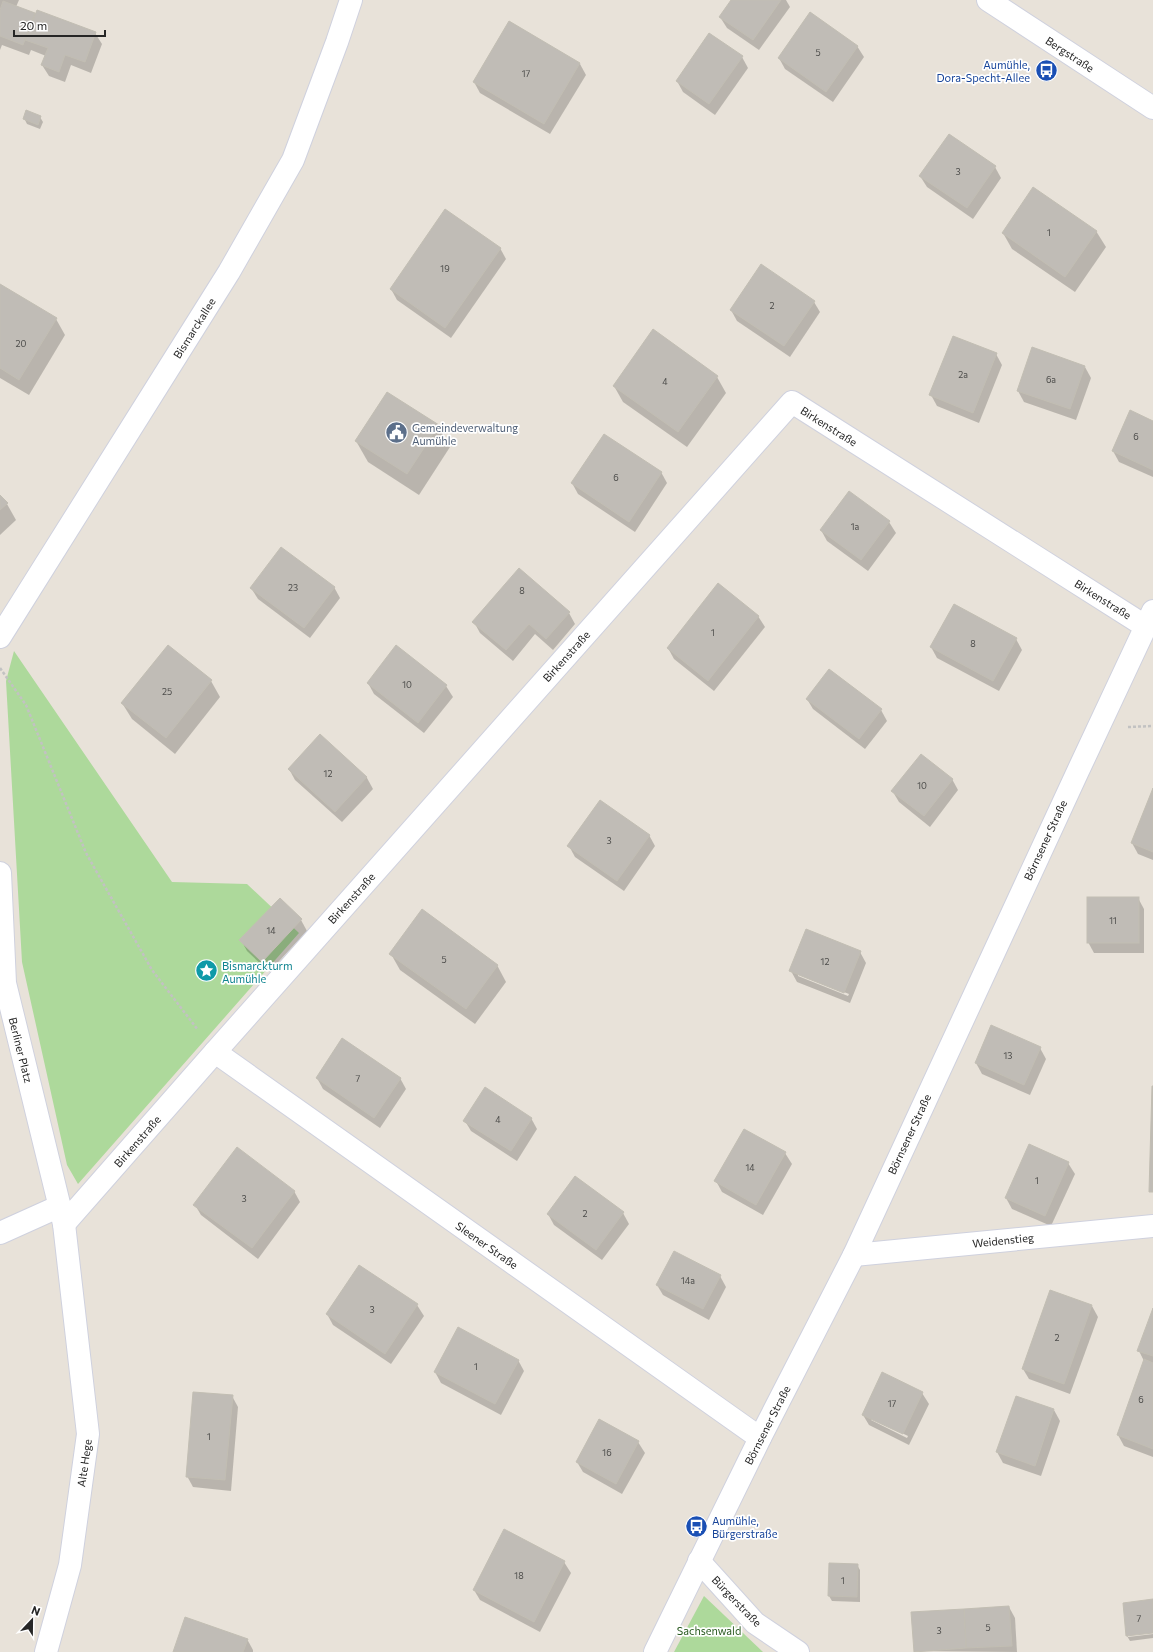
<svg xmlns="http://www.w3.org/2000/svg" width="1153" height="1652" font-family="Commissioner,sans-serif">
<rect width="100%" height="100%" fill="#e8e2d9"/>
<!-- green -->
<g fill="#add99b">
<polygon points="14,651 172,882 247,884 299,933 78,1184 67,1165 22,962 6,681"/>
<polygon points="704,1596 763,1652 674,1652"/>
</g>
<!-- shadow -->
<g fill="#0003" fill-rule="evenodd">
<polygon points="0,0 19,0 16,7 95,33 102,44 91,73 71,65 65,82 49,76 42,65 46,56 31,50 29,55 2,45 0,50"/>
<polygon points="732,0 786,0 790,7 759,50 727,28 720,17"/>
<polygon points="510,22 580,64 586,75 550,134 480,93 474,82"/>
<polygon points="857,46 864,57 833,102 785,69 779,58"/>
<polygon points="742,57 748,68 715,115 683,92 677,81"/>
<polygon points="40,117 43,122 40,129 27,124 24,118"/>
<polygon points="995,167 1001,178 973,219 927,187 920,176"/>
<polygon points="1096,231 1106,247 1075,292 1012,249 1003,233"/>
<polygon points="500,248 506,259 451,338 397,300 391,289"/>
<polygon points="0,285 56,319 65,335 29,395 0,378"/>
<polygon points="814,302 820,312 790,357 737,321 731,310"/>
<polygon points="996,354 1002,365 979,423 937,406 931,395"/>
<polygon points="1085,367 1091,378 1076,420 1024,402 1018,391"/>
<polygon points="717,377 726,393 687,447 623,402 614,386"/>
<polygon points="1153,422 1153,477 1119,462 1113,451"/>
<polygon points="438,426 450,447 419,495 368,462 356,441"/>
<polygon points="661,472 667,483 635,532 578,494 572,483"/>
<polygon points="849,492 889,522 896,533 868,571 827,541 821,530"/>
<polygon points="0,497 7,504 16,520 0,535"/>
<polygon points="334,587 340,598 310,638 258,599 251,588"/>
<polygon points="569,613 575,624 553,650 535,634 513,661 480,633 474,622"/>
<polygon points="758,616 765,627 714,691 674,659 668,648"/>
<polygon points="1016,639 1022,650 999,691 937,658 931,647"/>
<polygon points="211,681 220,697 175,754 132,719 122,703"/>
<polygon points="368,683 446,686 453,697 424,733 374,694"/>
<polygon points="807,699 881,710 887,721 865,749 813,709"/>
<polygon points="320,736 367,778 373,789 342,822 295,780 289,769"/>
<polygon points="952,779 958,790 930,827 899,802 893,792"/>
<polygon points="1153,791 1153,860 1138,854 1132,843"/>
<polygon points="649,835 655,846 624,891 575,857 569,846"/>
<polygon points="1138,898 1144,909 1144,953 1094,953 1088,942"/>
<polygon points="280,899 301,920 307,931 269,972 247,951 241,940"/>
<path d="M860,952l6,11 -16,40 -53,-21 -6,-11zM798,974l51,20 -1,2 -50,-20z"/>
<polygon points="391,954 497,965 506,982 475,1024 400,970"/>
<polygon points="1040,1048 1046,1059 1030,1095 982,1074 976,1063"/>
<polygon points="317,1078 400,1078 406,1089 380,1128 323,1089"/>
<polygon points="531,1118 537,1129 517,1161 471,1131 465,1121"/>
<polygon points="745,1130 785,1153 792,1164 763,1215 722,1192 716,1181"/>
<polygon points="1030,1146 1068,1163 1075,1174 1051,1226 1012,1209 1006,1198"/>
<polygon points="294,1191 300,1202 258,1259 201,1215 195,1205"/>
<polygon points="623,1213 629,1224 602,1260 554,1225 548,1214"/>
<polygon points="360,1266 417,1305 424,1316 391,1364 333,1325 327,1314"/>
<polygon points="720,1276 726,1287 709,1320 663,1295 657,1285"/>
<polygon points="1051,1292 1092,1306 1098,1317 1070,1394 1029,1379 1023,1369"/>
<polygon points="1153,1311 1153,1457 1124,1446 1118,1435 1144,1361 1139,1351"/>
<polygon points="518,1360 524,1371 501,1415 441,1383 435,1372"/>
<path d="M922,1393l7,11 -20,41 -40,-20 -6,-10zM871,1418l37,18 -1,2 -36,-18z"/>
<polygon points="232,1396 238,1407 231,1491 193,1487 187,1476"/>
<polygon points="1016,1397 1054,1410 1060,1421 1041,1476 1003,1463 997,1452"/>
<polygon points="600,1420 638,1442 645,1453 622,1494 583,1472 577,1462"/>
<polygon points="564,1562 571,1573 540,1632 480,1600 474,1590"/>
<polygon points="830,1564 857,1565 860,1570 860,1602 832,1601 829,1596"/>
<polygon points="1153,1600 1153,1632 1128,1635 1128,1637 1153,1634 1153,1638 1130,1641 1127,1636"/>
<polygon points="1009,1607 1015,1618 1017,1652 915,1651"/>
<polygon points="247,1639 253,1650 253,1652 174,1652"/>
</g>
<!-- building -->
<g fill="#c0bcb6" stroke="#c2beb3">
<polygon points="731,0 781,0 753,40 719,17"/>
<polygon points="3,1 35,13 23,45 0,36 0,10"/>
<polygon points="37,10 96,32 85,62 65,55 59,72 41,65 48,48 25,40"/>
<polygon points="810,12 858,46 826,92 778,58"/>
<polygon points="509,21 580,63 544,124 473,82"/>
<polygon points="709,33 743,56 709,104 676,81"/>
<polygon points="26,110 41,116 38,125 23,119"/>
<polygon points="949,134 996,166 967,208 919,176"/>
<polygon points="1033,187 1097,231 1065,277 1002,233"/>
<polygon points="445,209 501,248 445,328 390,289"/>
<polygon points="761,264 815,301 784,346 730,310"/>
<polygon points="0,284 57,318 19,380 0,368"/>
<polygon points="653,329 718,376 678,432 613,386"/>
<polygon points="953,336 997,353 973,413 929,395"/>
<polygon points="1032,347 1085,366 1070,409 1017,391"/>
<polygon points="387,392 439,425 407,474 355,441"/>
<polygon points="1130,410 1153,421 1153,470 1112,451"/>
<polygon points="604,434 662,472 629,522 571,483"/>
<polygon points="849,491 890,521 861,560 820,530"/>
<polygon points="0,495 8,503 0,510"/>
<polygon points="281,547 335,587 304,628 250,588"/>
<polygon points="519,568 570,612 546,639 529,624 506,650 472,622"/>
<polygon points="718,583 759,616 708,681 667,648"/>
<polygon points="954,604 1017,638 993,681 930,647"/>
<polygon points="168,645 212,680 166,738 121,703"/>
<polygon points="396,645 447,685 418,723 367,683"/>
<polygon points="829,669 882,709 859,739 806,699"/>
<polygon points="320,734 367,777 335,812 288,769"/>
<polygon points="921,754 953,779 924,816 891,791"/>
<polygon points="1153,788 1153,852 1131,843"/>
<polygon points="600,800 650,835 617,881 567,846"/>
<rect x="1087" y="897" width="52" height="46"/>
<polygon points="280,898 302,919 262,962 239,940"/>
<polygon points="422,909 498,965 466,1009 389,954"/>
<polygon points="806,929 861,951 844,993 789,971"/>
<polygon points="991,1025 1041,1047 1024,1085 975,1063"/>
<polygon points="342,1038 401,1078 374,1118 316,1078"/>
<polygon points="1152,1086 1153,1086 1153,1192 1149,1192"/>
<polygon points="485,1087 532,1118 511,1151 463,1121"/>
<polygon points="744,1129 786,1152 756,1205 714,1181"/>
<polygon points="1029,1144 1069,1162 1045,1216 1005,1198"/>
<polygon points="237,1147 295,1191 252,1248 193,1205"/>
<polygon points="575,1176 624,1212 596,1250 547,1214"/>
<polygon points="674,1251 721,1275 703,1309 656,1285"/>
<polygon points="359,1265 418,1304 385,1354 326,1314"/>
<polygon points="1050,1290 1092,1305 1064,1384 1022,1369"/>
<polygon points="1153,1308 1153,1356 1137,1351"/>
<polygon points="458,1327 519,1360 495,1404 434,1372"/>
<polygon points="1144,1359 1153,1363 1153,1449 1117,1435"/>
<polygon points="882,1372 923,1392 903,1434 862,1415"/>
<polygon points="193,1392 233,1395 225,1480 186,1477"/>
<polygon points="1016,1396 1054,1409 1035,1466 996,1452"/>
<polygon points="599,1419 639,1441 616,1484 576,1462"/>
<polygon points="504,1529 565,1561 534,1622 473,1590"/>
<polygon points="829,1563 858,1564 857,1597 828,1596"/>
<polygon points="1153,1599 1153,1633 1126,1636 1123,1603"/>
<polygon points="1009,1606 1012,1646 966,1648 964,1609"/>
<polygon points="964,1609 966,1648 914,1652 911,1612"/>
<polygon points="185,1617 248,1639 243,1652 173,1652"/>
</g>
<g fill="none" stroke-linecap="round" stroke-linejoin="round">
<defs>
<g id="street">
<polyline points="0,637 229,272 293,160 337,42 351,0"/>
<polyline points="0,873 5,983 64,1224 88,1434 70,1565 46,1652"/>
<polyline points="215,1052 760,1438"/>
<polyline points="64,1224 215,1052 792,402 1145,626"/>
<polyline points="0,1233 60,1206"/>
<polyline points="854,1255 1153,1226"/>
<polyline points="699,1561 755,1623 798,1652"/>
<polyline points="655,1652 760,1438 854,1255 1078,771 1153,611"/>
</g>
<polyline id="secondary" points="988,0 1153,108"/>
</defs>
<!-- street casing -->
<use href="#street" stroke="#cfd1de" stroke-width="24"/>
<!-- secondary casing -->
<use href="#secondary" stroke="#cfd1de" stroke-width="24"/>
<!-- path -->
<g stroke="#c2c2c2" stroke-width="2.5" stroke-dasharray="3 2" stroke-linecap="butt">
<polyline points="0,668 26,705 86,853 152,970 198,1030"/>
<polyline points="1128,727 1153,726"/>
</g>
<!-- street -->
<use href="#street" stroke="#fff" stroke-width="22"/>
<!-- secondary -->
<use href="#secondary" stroke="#fff" stroke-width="22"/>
</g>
<!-- icons -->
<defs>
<symbol id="bus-disc" viewBox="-11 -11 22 22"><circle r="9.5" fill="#1a4fb4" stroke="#fff"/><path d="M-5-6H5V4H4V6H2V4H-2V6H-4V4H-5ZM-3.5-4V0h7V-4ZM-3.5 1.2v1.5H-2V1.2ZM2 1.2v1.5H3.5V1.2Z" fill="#fff"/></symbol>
<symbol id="civic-disc" viewBox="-11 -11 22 22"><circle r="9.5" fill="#5c6f8a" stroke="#fff"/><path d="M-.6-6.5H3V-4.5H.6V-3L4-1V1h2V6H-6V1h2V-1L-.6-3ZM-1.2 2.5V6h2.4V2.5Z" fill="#fff"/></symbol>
<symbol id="sight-disc" viewBox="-11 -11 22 22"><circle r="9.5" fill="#0f9aa8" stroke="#fff"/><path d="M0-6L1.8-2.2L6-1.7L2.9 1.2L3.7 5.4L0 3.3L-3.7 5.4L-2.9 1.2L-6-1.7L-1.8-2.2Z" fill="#fff"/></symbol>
</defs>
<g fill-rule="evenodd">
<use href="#bus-disc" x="1034" y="58" width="25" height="25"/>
<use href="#civic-disc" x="384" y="420" width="25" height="25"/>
<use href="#sight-disc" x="194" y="958" width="25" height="25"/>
<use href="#bus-disc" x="684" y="1514" width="25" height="25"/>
</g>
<g text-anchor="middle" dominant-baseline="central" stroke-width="3.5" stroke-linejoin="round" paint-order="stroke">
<!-- number labels -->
<g font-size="9" fill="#4c4c4a">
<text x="818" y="52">5</text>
<text x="526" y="73">17</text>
<text x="958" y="171">3</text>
<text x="1049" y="232">1</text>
<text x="445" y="268">19</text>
<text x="772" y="305">2</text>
<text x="21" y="343">20</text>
<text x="963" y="374">2a</text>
<text x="1051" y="379">6a</text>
<text x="665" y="381">4</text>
<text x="1136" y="436">6</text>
<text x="616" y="477">6</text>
<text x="855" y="526">1a</text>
<text x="293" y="587">23</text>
<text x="522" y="590">8</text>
<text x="713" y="632">1</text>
<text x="973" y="643">8</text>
<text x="407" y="684">10</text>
<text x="167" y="691">25</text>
<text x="328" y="773">12</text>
<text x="922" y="785">10</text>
<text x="609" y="840">3</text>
<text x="1113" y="920">11</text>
<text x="271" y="930">14</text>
<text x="444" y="959">5</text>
<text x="825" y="961">12</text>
<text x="1008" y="1055">13</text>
<text x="358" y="1078">7</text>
<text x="498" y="1119">4</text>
<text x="750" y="1167">14</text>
<text x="1037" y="1180">1</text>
<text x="244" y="1198">3</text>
<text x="585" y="1213">2</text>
<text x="688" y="1280">14a</text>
<text x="372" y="1309">3</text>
<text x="1057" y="1337">2</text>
<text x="476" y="1366">1</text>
<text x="1141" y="1399">6</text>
<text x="892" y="1403">17</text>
<text x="209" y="1436">1</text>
<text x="607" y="1452">16</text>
<text x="519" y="1575">18</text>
<text x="843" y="1580">1</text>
<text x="1139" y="1618">7</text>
<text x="988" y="1627">5</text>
<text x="939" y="1630">3</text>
</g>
<!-- street labels -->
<g font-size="11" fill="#262626" stroke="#fff">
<text transform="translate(1070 54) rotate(33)">Bergstraße</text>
<text transform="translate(194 328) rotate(-58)">Bismarckallee</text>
<text transform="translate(829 426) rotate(32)">Birkenstraße</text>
<text transform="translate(1103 599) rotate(32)">Birkenstraße</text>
<text transform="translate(566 656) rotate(-48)">Birkenstraße</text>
<text transform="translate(1045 840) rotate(-65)">Börnsener Straße</text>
<text transform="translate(351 898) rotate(-48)">Birkenstraße</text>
<text transform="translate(21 1050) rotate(76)">Berliner Platz</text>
<text transform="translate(909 1134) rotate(-65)">Börnsener Straße</text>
<text transform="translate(137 1141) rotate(-49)">Birkenstraße</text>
<text transform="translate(1003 1240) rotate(-6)">Weidenstieg</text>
<text transform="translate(487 1245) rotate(35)">Sleener Straße</text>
<text transform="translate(767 1425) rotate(-63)">Börnsener Straße</text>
<text transform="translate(84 1463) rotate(-82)">Alte Hege</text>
<text transform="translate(737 1601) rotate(46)">Bürgerstraße</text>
</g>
<!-- transit labels -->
<g font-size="11" fill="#164399" stroke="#fff" text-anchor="end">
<text x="1030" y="64">Aumühle,<tspan x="1030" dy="13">Dora-Specht-Allee</tspan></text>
<text x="712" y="1520" text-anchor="start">Aumühle,<tspan x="712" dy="13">Bürgerstraße</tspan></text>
</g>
<!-- service labels -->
<g font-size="11" fill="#4e5e75" stroke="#fff" text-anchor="start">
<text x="412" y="427">Gemeindeverwaltung<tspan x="412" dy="13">Aumühle</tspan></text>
</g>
<!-- culture labels -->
<g font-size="11" fill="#0d838f" stroke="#fff" text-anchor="start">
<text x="222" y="965">Bismarckturm<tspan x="222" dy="13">Aumühle</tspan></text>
</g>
<!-- park labels -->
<g font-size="11" fill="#295a20" stroke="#fff">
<text x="709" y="1630">Sachsenwald</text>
</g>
</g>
<!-- north arrow -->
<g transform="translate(32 1620) rotate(22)" stroke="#ffffff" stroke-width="3" paint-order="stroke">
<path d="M0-3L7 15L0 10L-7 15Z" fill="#262626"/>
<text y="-6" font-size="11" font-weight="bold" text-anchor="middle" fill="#262626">N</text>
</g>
<!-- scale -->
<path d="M14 30v6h91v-6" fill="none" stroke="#262626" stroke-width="2"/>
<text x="20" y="30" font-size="12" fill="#262626" stroke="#ffffff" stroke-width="3" paint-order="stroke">20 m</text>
</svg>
